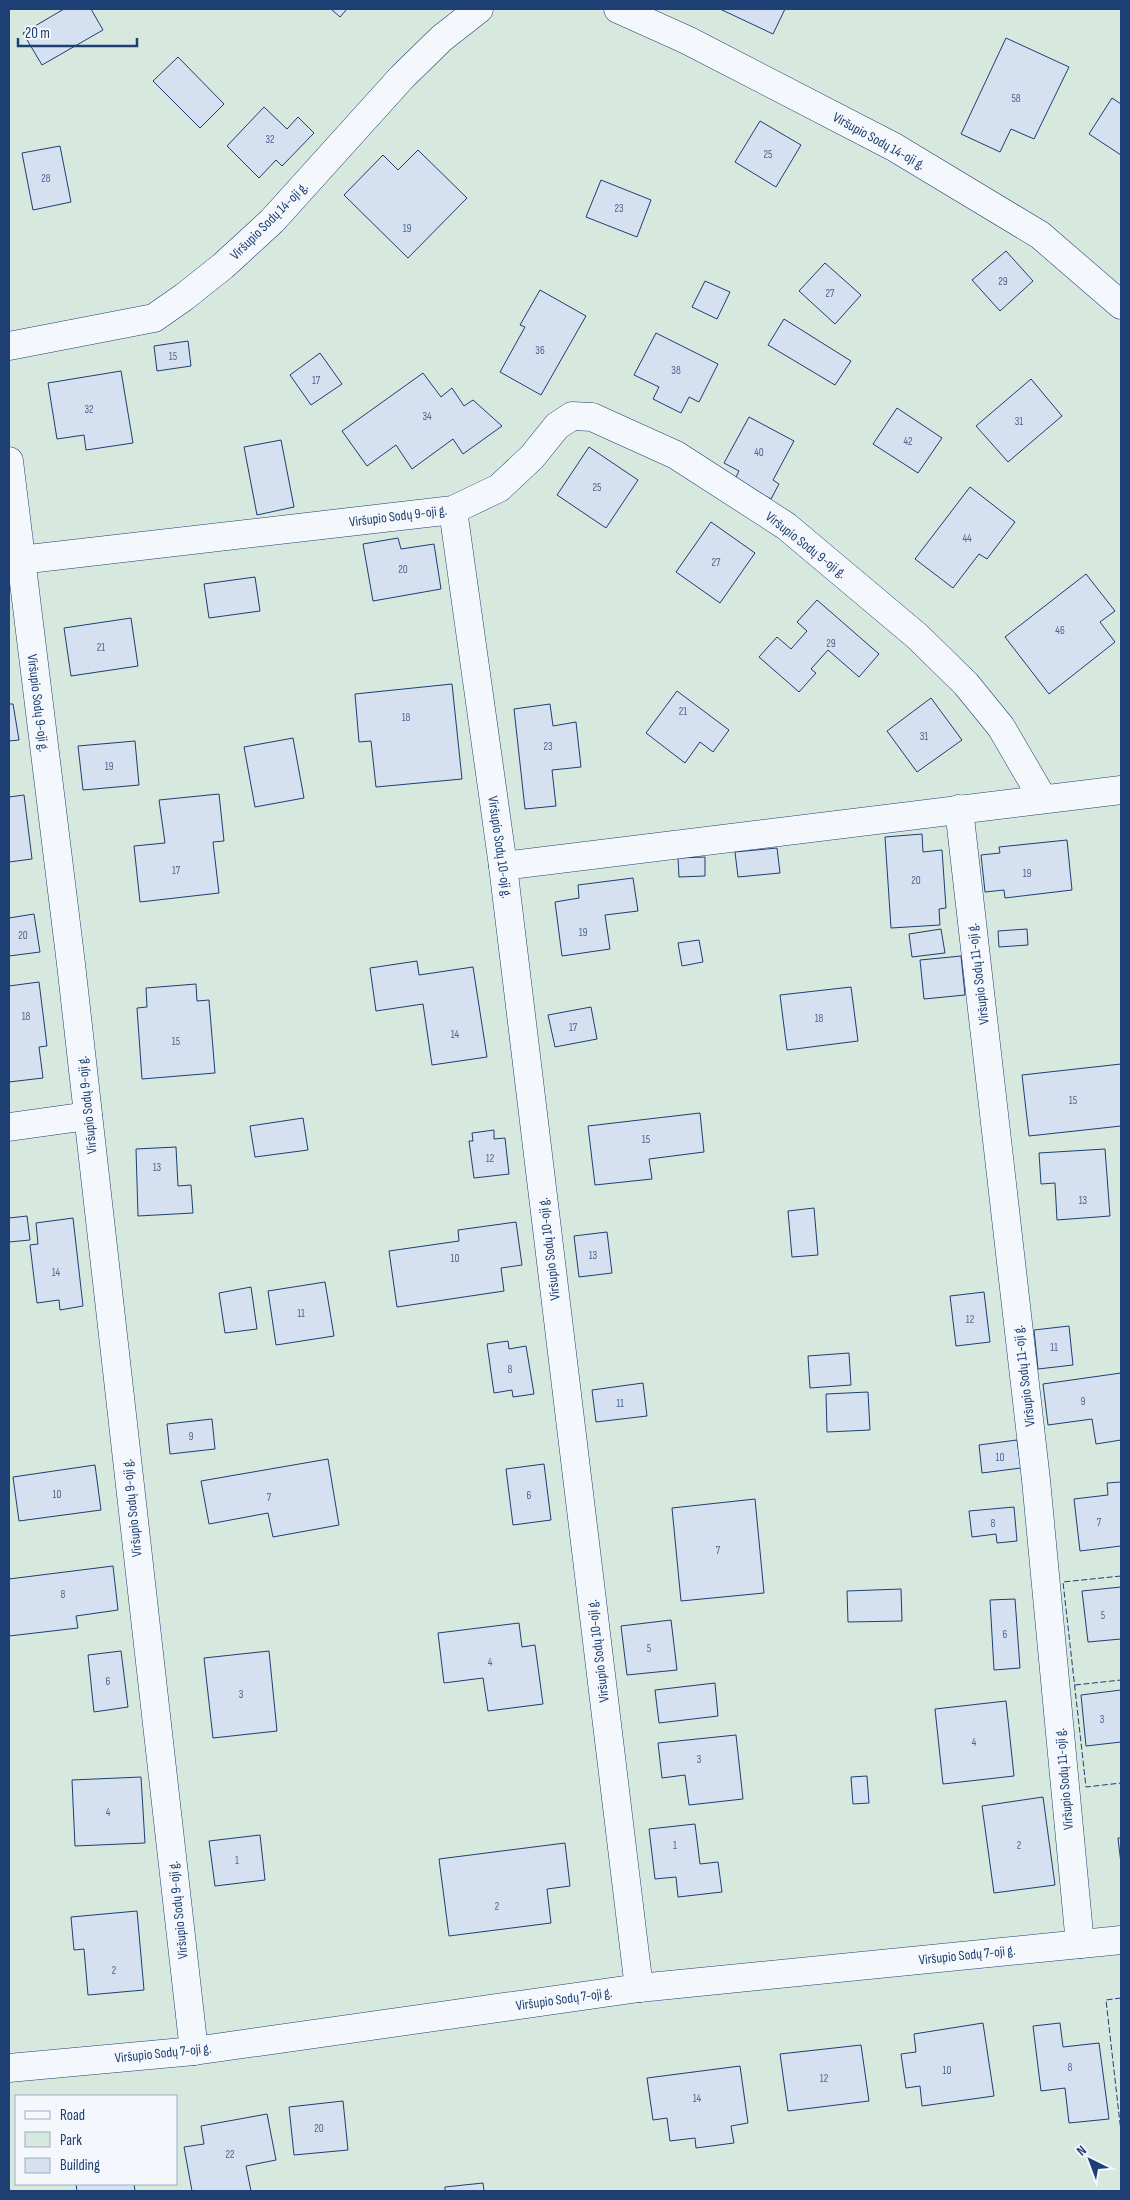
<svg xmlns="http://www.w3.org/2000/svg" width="1130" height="2200" font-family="'Sofia Sans Condensed',sans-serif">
<rect width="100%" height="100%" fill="#f4f7fb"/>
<!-- green -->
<path fill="#d7e8df" stroke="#687fa3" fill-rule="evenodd" d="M9,9h1112v2182h-1112zM16,2096h160v88h-160z"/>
<!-- building -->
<g fill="#d5e0f0" stroke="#1d3f73">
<polygon points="64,9 91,9 103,30 42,65 23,33"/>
<polygon points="331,9 347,9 340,17"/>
<polygon points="720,9 785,9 773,34"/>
<polygon points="1006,38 1069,67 1034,139 1011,129 1000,152 961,134"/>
<polygon points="178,57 224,104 200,128 153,81"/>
<polygon points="1112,98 1121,104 1121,155 1089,134"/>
<polygon points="264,107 287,129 298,117 314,133 282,166 276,160 259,178 227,146"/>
<polygon points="760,121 801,145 776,187 735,162"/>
<polygon points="60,146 71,202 33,210 22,153"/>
<polygon points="418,150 467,198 408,258 344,195 383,155 398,170"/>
<polygon points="601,180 651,200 637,237 586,217"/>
<polygon points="1006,251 1033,281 1000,311 972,280"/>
<polygon points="825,263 861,295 835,324 799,291"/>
<polygon points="705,281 730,292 717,319 692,307"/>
<polygon points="540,290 586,316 541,395 500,372 525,327 520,325"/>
<polygon points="784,319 851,361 835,385 768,345"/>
<polygon points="656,333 718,364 699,402 689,397 681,413 653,399 659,387 634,375"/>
<polygon points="188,341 191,366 157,371 154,346"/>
<polygon points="320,353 342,384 311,405 290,375"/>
<polygon points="121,371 133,443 86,450 84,435 57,439 48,383"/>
<polygon points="423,373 441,397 452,388 464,406 473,400 502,426 463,454 453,439 412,469 396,445 367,466 342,431"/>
<polygon points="1031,379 1062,416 1008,462 976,426"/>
<polygon points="897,408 942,438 918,473 873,444"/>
<polygon points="749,417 794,441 773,480 779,484 771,499 735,479 739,471 724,463"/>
<polygon points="281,440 294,507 257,515 244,447"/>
<polygon points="589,447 638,480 606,528 557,495"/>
<polygon points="970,487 1015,522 987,559 979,554 953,588 915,559"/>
<polygon points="711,522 755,553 720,603 676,572"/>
<polygon points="398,538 401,549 434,544 441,589 373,601 363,544"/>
<polygon points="1086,574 1115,611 1100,622 1115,642 1049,694 1005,637"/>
<polygon points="255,577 260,611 209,618 204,584"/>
<polygon points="817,600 879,654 859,677 828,650 811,669 816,673 799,692 759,657 777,637 791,649 807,631 797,622"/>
<polygon points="131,618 138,666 71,676 64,628"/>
<polygon points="452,684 462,779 376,787 371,741 359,742 355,694"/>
<polygon points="677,691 729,730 713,752 700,742 685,763 646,733"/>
<polygon points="931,698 962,740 917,772 887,731"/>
<polygon points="9,704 13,704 19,740 9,741"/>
<polygon points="550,704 553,726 576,722 581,767 552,770 556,806 525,809 514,709"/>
<polygon points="293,738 304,798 255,807 244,747"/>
<polygon points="135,741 139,785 83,790 78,746"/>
<polygon points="219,794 224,841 213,842 219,893 140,902 134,846 165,843 159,800"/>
<polygon points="24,795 32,859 9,862 9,797"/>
<polygon points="922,834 923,852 942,850 946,908 939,909 940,925 891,928 885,837"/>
<polygon points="1067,840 1072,890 1005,898 1004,890 985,892 981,855 1000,853 999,847"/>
<polygon points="777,848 780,873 738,877 735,852"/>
<polygon points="705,857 705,876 679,877 678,858"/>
<polygon points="633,878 638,911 605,915 610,949 562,956 555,902 579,898 578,885"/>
<polygon points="34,914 40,952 9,956 9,918"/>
<polygon points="941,929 945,953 912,957 909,934"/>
<polygon points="1027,929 1028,945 999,947 998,931"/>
<polygon points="699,940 703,962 682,966 678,943"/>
<polygon points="961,956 965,995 924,999 920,960"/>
<polygon points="417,961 419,975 473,967 487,1057 432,1065 423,1004 376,1011 370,968"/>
<polygon points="39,982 47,1046 39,1047 43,1078 9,1082 9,986"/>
<polygon points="196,984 197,1001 209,1000 215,1073 142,1079 137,1008 147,1007 146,988"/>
<polygon points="851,987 858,1041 787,1050 780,995"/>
<polygon points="591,1007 597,1039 555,1047 548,1015"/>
<polygon points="1121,1064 1121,1126 1029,1136 1022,1075"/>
<polygon points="700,1113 704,1152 649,1159 652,1179 595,1185 588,1126"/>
<polygon points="303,1118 308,1150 255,1157 250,1126"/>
<polygon points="494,1130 494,1139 505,1138 509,1174 474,1178 469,1141 473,1141 472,1133"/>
<polygon points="176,1147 178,1186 191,1185 193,1213 138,1216 136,1149"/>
<polygon points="1105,1149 1110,1216 1057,1220 1055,1183 1041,1184 1039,1153"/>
<polygon points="814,1208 818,1255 792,1257 788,1211"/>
<polygon points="27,1216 30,1240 9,1242 9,1218"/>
<polygon points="73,1218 83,1306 60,1310 59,1300 37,1303 30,1245 38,1244 36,1223"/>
<polygon points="516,1222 522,1265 501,1268 504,1291 397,1307 389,1251 459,1241 458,1230"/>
<polygon points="607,1232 612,1273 579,1277 574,1236"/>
<polygon points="325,1282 334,1336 276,1345 268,1291"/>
<polygon points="251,1287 257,1329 225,1333 219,1293"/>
<polygon points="984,1292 990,1342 956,1346 950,1296"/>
<polygon points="1069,1326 1073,1365 1038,1369 1034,1330"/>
<polygon points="508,1341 509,1349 526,1346 534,1394 513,1397 512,1390 494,1393 487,1344"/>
<polygon points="849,1353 851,1385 810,1388 808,1356"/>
<polygon points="1121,1373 1121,1440 1096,1444 1092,1419 1048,1425 1043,1384"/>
<polygon points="643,1383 647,1416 596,1422 592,1390"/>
<polygon points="868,1392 870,1430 827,1432 826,1394"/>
<polygon points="212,1419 215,1449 170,1454 167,1424"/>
<polygon points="1017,1440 1021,1468 982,1473 979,1445"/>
<polygon points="328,1459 339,1525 273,1537 268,1513 209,1524 201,1481"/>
<polygon points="544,1464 551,1520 513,1525 506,1469"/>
<polygon points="95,1465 101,1510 19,1521 13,1477"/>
<polygon points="1121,1482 1121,1546 1080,1551 1074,1499 1108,1495 1107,1483"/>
<polygon points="755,1499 764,1593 681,1601 672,1508"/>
<polygon points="1014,1507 1017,1541 997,1543 996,1534 972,1537 969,1511"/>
<polygon points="113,1566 118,1610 76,1616 78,1628 9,1636 9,1579"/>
<polygon points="1121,1587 1121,1639 1088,1642 1082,1591"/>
<polygon points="901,1589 902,1621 848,1622 847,1591"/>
<polygon points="1015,1599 1020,1668 994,1670 990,1600"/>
<polygon points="671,1620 677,1670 627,1675 621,1626"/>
<polygon points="519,1623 522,1647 535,1645 543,1704 488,1711 483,1678 444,1683 438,1633"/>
<polygon points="121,1651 128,1707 94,1712 88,1655"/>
<polygon points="269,1651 277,1731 213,1738 204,1658"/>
<polygon points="715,1683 718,1716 659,1723 655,1690"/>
<polygon points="1121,1690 1121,1742 1086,1746 1081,1695"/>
<polygon points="1006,1701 1014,1776 943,1784 935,1709"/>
<polygon points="736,1735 743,1799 689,1805 685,1775 662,1778 658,1743"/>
<polygon points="867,1776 869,1803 853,1804 851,1777"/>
<polygon points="141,1777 145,1843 75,1846 72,1780"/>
<polygon points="1043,1797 1055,1885 994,1893 982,1806"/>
<polygon points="695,1824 700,1864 718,1862 722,1892 678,1897 676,1877 655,1879 649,1829"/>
<polygon points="260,1835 265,1880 215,1886 209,1841"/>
<polygon points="1118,1838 1121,1838 1121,1864"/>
<polygon points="565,1843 570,1886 547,1889 551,1923 449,1936 439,1859"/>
<polygon points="137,1911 144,1990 88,1995 84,1949 74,1950 71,1917"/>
<polygon points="983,2023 994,2096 922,2106 920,2086 906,2088 901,2054 916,2052 914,2034"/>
<polygon points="1060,2023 1063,2047 1099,2043 1109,2119 1069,2123 1065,2088 1041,2091 1033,2026"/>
<polygon points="861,2045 869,2101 788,2111 780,2054"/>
<polygon points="740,2066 748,2123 731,2126 734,2143 696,2148 695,2138 670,2141 667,2118 653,2120 647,2078"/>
<polygon points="343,2101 348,2150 294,2155 289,2107"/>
<polygon points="267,2114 276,2160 246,2166 251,2191 192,2191 184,2147 204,2144 201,2126"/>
<polygon points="483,2183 484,2191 445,2191 445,2187"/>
<polygon points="76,2184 134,2184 135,2191 77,2191"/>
</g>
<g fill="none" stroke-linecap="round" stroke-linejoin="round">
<defs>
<g id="minor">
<polyline points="618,9 687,40 894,147 1040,235 1121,305"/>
<polyline points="9,346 154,318 184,297 223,266 272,221 402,77 442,38 479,9"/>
<polyline points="9,461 71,964 194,2051"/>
<polyline points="453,510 503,866 639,1988"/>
<polyline points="20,560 453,510 499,488 532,457 557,426 572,416 592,417 676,455 786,526 917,636 966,684 1001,727 1043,799"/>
<polyline points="959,809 1036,1480 1080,1944"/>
<polyline points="503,866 1121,790"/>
<polyline points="9,1127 88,1116"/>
<polyline points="9,2068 194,2051 639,1988 1121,1940"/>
</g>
</defs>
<!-- minor casing -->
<use href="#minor" stroke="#1d3f73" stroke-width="29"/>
<!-- minor -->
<use href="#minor" stroke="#f4f7fb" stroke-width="28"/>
<!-- fence -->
<g stroke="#1d3f73" stroke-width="1" stroke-dasharray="6 2.5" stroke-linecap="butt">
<polyline points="1121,1576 1063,1582 1086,1787 1121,1783"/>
<polyline points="1075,1685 1121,1680"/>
<polyline points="1121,1998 1106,2000 1121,2132"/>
</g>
</g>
<g text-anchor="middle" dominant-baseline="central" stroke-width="4" stroke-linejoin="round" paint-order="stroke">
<!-- number labels -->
<g font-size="11" fill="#4b6792">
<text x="1016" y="98">58</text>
<text x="270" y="139">32</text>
<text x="768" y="154">25</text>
<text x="46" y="178">28</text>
<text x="619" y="208">23</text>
<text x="407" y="228">19</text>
<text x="1003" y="281">29</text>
<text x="830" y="293">27</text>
<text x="540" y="350">36</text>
<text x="173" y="356">15</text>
<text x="676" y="370">38</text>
<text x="316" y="380">17</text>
<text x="89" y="409">32</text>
<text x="427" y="416">34</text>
<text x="1019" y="421">31</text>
<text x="908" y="441">42</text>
<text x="759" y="452">40</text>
<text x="597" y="487">25</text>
<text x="967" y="538">44</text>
<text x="716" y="562">27</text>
<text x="403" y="569">20</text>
<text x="1060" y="630">46</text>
<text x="831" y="643">29</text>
<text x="101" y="647">21</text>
<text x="683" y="711">21</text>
<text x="406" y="717">18</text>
<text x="924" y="736">31</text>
<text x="548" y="746">23</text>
<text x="109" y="766">19</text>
<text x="176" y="870">17</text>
<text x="1027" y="873">19</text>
<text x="916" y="880">20</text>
<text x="583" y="932">19</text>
<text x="23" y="935">20</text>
<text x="26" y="1016">18</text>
<text x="819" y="1018">18</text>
<text x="573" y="1027">17</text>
<text x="455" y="1034">14</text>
<text x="176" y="1041">15</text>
<text x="1073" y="1100">15</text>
<text x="646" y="1139">15</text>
<text x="490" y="1158">12</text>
<text x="157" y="1167">13</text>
<text x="1083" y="1200">13</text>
<text x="593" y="1255">13</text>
<text x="455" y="1258">10</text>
<text x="56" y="1272">14</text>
<text x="301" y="1313">11</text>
<text x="970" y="1319">12</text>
<text x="1054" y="1347">11</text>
<text x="510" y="1369">8</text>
<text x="1083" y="1401">9</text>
<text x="620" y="1403">11</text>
<text x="191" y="1436">9</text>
<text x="1000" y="1457">10</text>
<text x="57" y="1494">10</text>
<text x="529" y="1495">6</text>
<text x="269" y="1497">7</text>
<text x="1099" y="1522">7</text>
<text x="993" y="1523">8</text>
<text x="718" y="1550">7</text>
<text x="63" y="1594">8</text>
<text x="1103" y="1615">5</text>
<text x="1005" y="1634">6</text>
<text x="649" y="1648">5</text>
<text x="490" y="1662">4</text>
<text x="108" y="1681">6</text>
<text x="241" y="1694">3</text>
<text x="1102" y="1719">3</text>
<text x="974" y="1742">4</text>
<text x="699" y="1759">3</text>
<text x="108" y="1812">4</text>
<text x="675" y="1845">1</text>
<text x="1019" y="1845">2</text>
<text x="237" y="1860">1</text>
<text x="497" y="1906">2</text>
<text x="114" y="1970">2</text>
<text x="1070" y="2067">8</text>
<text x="947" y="2070">10</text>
<text x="824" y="2078">12</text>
<text x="697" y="2098">14</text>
<text x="319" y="2128">20</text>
<text x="230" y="2154">22</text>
</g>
<!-- street labels -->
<g font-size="14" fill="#1d3f73" stroke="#f4f7fb">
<text transform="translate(879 141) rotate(29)">Viršupio Sodų 14-oji g.</text>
<text transform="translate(269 221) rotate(-45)">Viršupio Sodų 14-oji g.</text>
<text transform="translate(398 516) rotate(-7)">Viršupio Sodų 9-oji g.</text>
<text transform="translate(806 545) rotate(38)">Viršupio Sodų 9-oji g.</text>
<text transform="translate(38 703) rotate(83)">Viršupio Sodų 9-oji g.</text>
<text transform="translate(500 847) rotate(82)">Viršupio Sodų 10-oji g.</text>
<text transform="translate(978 974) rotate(-97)">Viršupio Sodų 11-oji g.</text>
<text transform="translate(87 1105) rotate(-96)">Viršupio Sodų 9-oji g.</text>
<text transform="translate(549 1249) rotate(-97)">Viršupio Sodų 10-oji g.</text>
<text transform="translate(1024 1376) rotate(-97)">Viršupio Sodų 11-oji g.</text>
<text transform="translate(132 1508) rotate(-96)">Viršupio Sodų 9-oji g.</text>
<text transform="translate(598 1651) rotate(-97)">Viršupio Sodų 10-oji g.</text>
<text transform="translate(1064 1779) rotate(-95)">Viršupio Sodų 11-oji g.</text>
<text transform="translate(178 1910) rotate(-96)">Viršupio Sodų 9-oji g.</text>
<text transform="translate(967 1955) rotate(-6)">Viršupio Sodų 7-oji g.</text>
<text transform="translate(564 1999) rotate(-8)">Viršupio Sodų 7-oji g.</text>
<text transform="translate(163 2053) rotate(-6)">Viršupio Sodų 7-oji g.</text>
</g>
</g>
<!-- border -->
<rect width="1130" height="2200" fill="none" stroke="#1d3f73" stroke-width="20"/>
<!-- legend -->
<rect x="15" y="2095" width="162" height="90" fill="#f4f7fb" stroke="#9eadc5"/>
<rect x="25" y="2111" width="25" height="8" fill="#f4f7fb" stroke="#9eadc5"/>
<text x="60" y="2120" font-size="15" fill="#1d3f73">Road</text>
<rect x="25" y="2132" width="25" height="15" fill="#d7e8df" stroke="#9eadc5"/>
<text x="60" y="2145" font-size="15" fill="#1d3f73">Park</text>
<rect x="25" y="2158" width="25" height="15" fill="#d5e0f0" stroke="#9eadc5"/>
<text x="60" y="2170" font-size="15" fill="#1d3f73">Building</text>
<!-- north arrow -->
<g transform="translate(1090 2160) rotate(318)" stroke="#f4f7fb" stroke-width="4" paint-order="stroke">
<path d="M0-4L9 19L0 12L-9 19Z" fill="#1d3f73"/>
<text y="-8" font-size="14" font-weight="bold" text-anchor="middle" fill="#1d3f73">N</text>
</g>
<!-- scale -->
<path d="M18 38v8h119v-8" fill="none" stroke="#1d3f73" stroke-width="2.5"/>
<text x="25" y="38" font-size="15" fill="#1d3f73" stroke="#f4f7fb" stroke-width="4" paint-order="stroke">20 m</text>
</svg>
